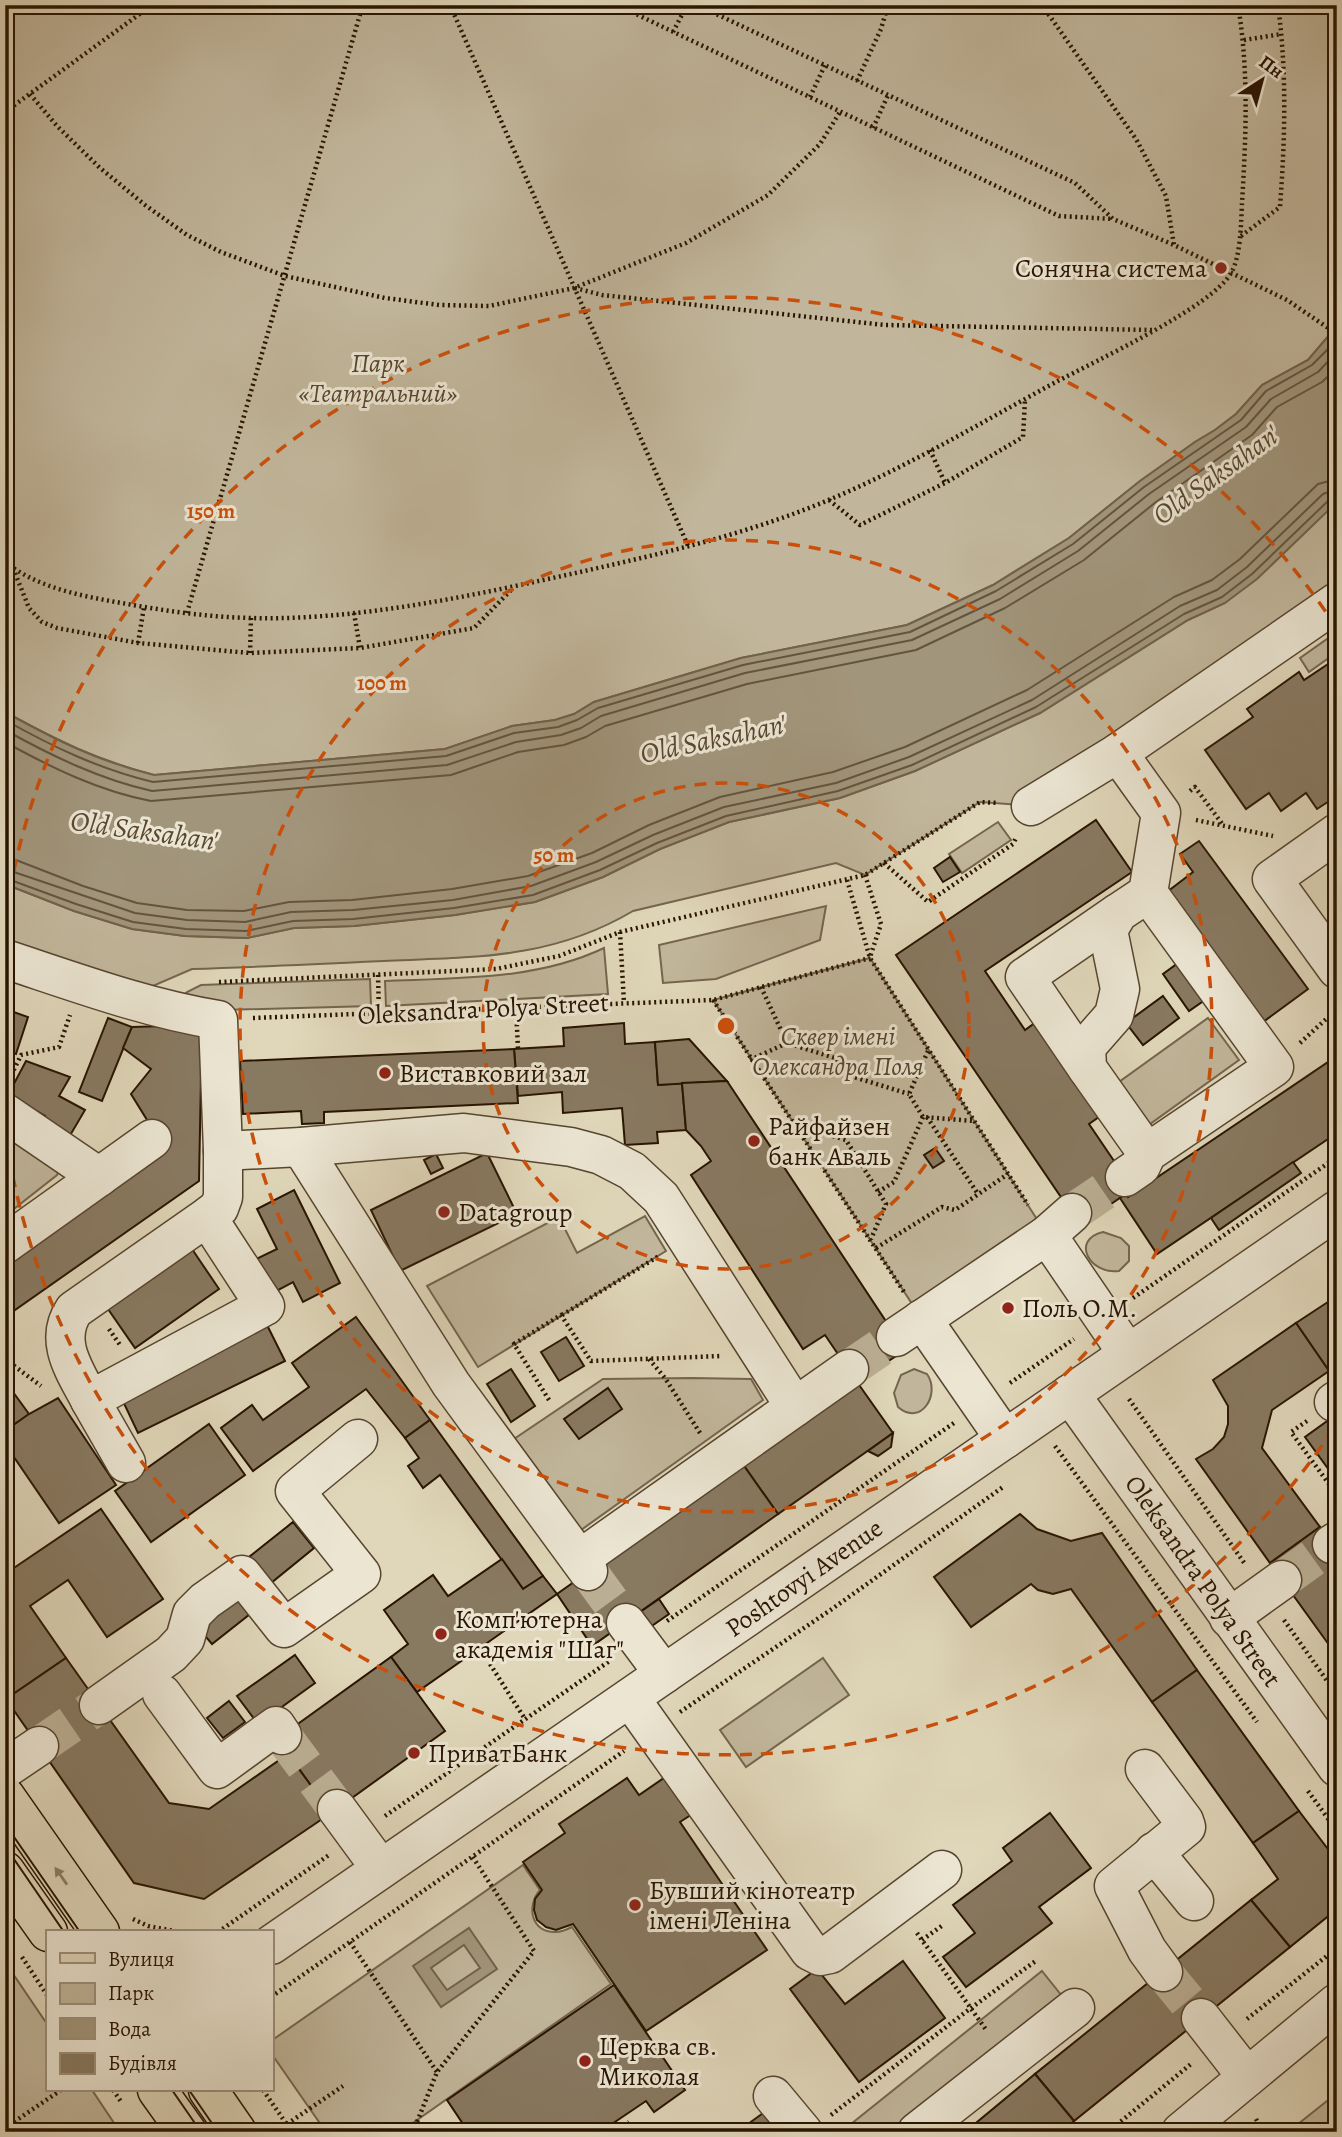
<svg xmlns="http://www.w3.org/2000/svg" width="1342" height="2137" font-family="Alegreya,serif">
<rect width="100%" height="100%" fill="#e0d7ba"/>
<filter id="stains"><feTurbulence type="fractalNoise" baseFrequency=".00286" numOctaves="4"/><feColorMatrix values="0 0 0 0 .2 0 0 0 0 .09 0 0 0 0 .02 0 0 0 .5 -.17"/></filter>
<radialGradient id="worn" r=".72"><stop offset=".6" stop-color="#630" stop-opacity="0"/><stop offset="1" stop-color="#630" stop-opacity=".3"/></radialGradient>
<!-- green -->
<g fill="#c1b69b" stroke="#74654e" stroke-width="2">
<path d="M5,5h1332v321l-29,34 -46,25 -26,29 -21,16 -20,12 -55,39 -71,57 -76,47 -86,40 -166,33 -147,44 -20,12 -19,6 -43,6 -67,23 -291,26c-57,-15 -98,-35 -149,-63z"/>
<path d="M1337,502v94l-314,209 -43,-3 -115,73 -29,-12 -203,48c-81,48 -157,46 -249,50 -64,3 -128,6 -192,8l-46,20 -141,-44v-61l69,27 58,18 53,7 62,2 47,-10 60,-2 101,-11 80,-13 68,-25 57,-28 69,-27 111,-24 75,-27 125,-58 148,-93 37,-17z"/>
<polygon points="1337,632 1337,652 1309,672 1300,658"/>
<polygon points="998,822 1011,840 962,873 949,854"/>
<polygon points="826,906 820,940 716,979 663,983 659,945"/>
<path d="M604,948l4,46 -222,12 -1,-25c73,-3 152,-1 219,-33z"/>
<polygon points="870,958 1047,1235 922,1319 713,1000"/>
<polygon points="370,979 371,1006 223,1010 177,1002 187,992 201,985"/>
<polygon points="1208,1018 1239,1060 1143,1129 1112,1087"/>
<polygon points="5,1129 59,1171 57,1175 5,1216"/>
<polygon points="645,1216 666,1251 478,1367 427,1286 559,1217 577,1253"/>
<path d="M1103,1232l18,6 8,8v15l-10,10c-29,4 -49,-31 -16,-39z"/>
<path d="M914,1369l13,5c14,20 -6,53 -29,33l-4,-14 7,-18z"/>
<polygon points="692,1378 751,1379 763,1400 581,1530 514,1439 603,1379"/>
<polygon points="823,1658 849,1695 746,1767 720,1730"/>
<path d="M523,1865l17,25c-14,16 -9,43 16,42 5,0 12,-3 16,-5l39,57 -211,148h-74l-55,-79v-12z"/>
<polygon points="5,1962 47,2024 47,2090 92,2090 120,2132 5,2132"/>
<polygon points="1042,1971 1066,2001 902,2132 841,2132"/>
<polygon points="1337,2093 1337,2132 1288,2132"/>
</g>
<!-- water -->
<g fill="#a1957b" stroke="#71614a" stroke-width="2" fill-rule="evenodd">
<path d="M1337,326v176l-80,77 -32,24 -37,17 -148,93 -125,58 -75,27 -111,24 -69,27 -57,28 -68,25 -80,13 -101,11 -60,2 -47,10 -62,-2 -53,-7 -58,-18 -69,-27v-172c51,28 92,49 149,63l291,-26 67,-23 43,-6 19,-6 20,-12 147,-44 166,-33 86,-40 76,-47 71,-57 55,-39 20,-12 21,-16 26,-29 46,-25z"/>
<path d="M469,1928l28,41 -56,38 -28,-41zM464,1945l16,23 -33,22 -16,-22z"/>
</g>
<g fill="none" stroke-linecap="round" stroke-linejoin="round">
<!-- shore -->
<g stroke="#64543e" stroke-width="2">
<path d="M5,720c48,27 94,49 148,62l293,-26 68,-23 44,-6 19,-7 21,-12 145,-43 167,-33 86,-41 77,-47 71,-57 97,-67 25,-29 46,-26 25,-25"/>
<path d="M5,730c47,26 94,49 147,61l295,-26 69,-23 45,-7 20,-7 20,-12 144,-43 167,-33 88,-41 78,-48 71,-57 97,-67 25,-28 47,-27 19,-20"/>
<path d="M5,742c47,26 94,49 146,59l300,-26 67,-23 46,-7 22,-8 19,-11 142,-42 169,-34 89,-42 79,-48 72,-58 96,-67 25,-28 45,-25 15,-14"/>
<polyline points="5,858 16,860 83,886 137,903 187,910 244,911 289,902 352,900 452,889 528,876 592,853 649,825 720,797 833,772 905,747 1027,690 1174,597 1212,580 1240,559 1318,484 1337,479"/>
<polyline points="5,869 135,913 187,920 245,922 291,912 353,910 453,900 531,886 596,862 653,835 724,807 836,783 909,757 1032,700 1180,606 1217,590 1247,567 1323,494 1337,489"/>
<polyline points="5,878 76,904 133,922 186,929 246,931 293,921 353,919 454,908 533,895 600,870 657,843 726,816 838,791 912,765 1036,707 1184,614 1222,597 1252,574 1329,500 1337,498"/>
</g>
</g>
<!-- building -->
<g fill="#887961" stroke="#281401" stroke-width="2">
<polygon points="1337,658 1337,796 1317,809 1306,793 1281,811 1269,793 1246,809 1205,750 1253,717 1247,709 1299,672 1304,680"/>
<polygon points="1096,820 1132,872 985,971 1025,1030 1043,1017 1106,1112 1089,1124 1133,1189 1080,1225 896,955"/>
<polygon points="1199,841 1308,989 1263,1022 1167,892 1193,872 1180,854"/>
<polygon points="950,857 960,872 943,882 934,868"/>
<polygon points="1185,958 1212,995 1189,1011 1163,974"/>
<polygon points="1163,996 1179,1018 1143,1045 1126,1023"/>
<polygon points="5,1009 28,1017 16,1054 5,1050"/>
<polygon points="108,1018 132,1027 102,1101 79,1092"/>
<polygon points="624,1023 625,1044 655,1042 658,1085 682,1083 686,1130 657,1132 658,1143 625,1145 622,1108 563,1113 562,1092 518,1096 514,1049 564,1046 563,1028"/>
<polygon points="202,1025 199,1181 5,1317 5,1260 165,1149 131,1094 151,1069 123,1048 132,1027"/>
<polygon points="689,1039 727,1081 658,1085 655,1042"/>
<polygon points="514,1049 518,1103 324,1112 324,1123 302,1124 301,1111 243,1114 240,1061"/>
<polygon points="1337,1056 1337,1133 1157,1254 1120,1198 1126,1194 1128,1197"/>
<polygon points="26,1061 70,1077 59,1096 85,1110 65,1144 38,1129 45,1116 8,1095"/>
<polygon points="727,1081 905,1350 857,1382 825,1335 803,1349 691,1175 711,1161 701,1146 686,1130 682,1083"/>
<polygon points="935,1148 944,1161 933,1168 924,1155"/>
<polygon points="487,1153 517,1214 400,1271 371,1210"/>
<polygon points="436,1154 443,1168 431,1174 424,1160"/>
<polygon points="1293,1162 1301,1173 1219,1230 1211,1218"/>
<polygon points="294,1190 340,1283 303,1302 293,1282 269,1295 252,1261 277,1249 257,1209"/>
<polygon points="192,1249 219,1289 135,1348 108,1309"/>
<polygon points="1337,1296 1337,1366 1329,1371 1296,1323"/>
<polygon points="356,1317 430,1420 405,1438 366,1389 253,1471 221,1428 252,1405 263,1420 309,1387 292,1363"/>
<polygon points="266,1323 285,1361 138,1433 120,1395"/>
<polygon points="1296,1323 1329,1371 1272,1410 1262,1448 1320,1527 1270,1563 1196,1459 1213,1449 1224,1437 1228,1424 1228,1406 1213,1380"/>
<polygon points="566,1337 584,1366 559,1381 541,1352"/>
<polygon points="511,1369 535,1406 511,1422 487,1384"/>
<polygon points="5,1381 29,1414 5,1431"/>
<polygon points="857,1382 893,1433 778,1514 742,1463"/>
<polygon points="608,1388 622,1409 579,1439 564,1419"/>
<polygon points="58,1398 116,1485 59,1523 5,1444 5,1431 29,1414"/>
<polygon points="1337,1414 1337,1481 1305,1437"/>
<polygon points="430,1420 543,1576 523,1589 440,1475 423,1488 408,1466 419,1458 405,1438"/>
<polygon points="209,1424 245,1475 151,1542 115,1491"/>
<polygon points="893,1433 891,1447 878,1456 868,1451"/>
<polygon points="742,1463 778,1514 592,1646 557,1594"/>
<polygon points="101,1509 163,1599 107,1637 68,1580 30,1606 66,1658 6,1699 5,1574"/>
<polygon points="1020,1514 1037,1529 1071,1541 1102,1533 1197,1670 1152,1702 1071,1589 1053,1594 1038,1590 1031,1584 971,1627 934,1577"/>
<polygon points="293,1522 314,1548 271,1583 249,1557"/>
<polygon points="1320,1527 1337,1550 1337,1656 1270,1563"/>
<polygon points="502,1559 523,1589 543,1576 557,1594 417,1692 391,1657 408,1644 384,1610 433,1575 448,1596"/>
<polygon points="234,1593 250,1614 212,1644 195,1624"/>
<polygon points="659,1599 669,1614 643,1632 633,1617"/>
<polygon points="295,1655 315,1683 258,1724 237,1696"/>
<polygon points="391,1657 445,1731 331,1813 277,1739"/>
<polygon points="66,1658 169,1803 209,1809 288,1754 331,1813 204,1899 134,1883 6,1699"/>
<polygon points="1197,1670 1299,1811 1253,1843 1152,1702"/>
<polygon points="229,1701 245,1722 223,1738 207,1718"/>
<polygon points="674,1771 700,1809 680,1822 767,1950 646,2031 573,1924 556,1930 546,1927 537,1920 534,1910 535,1899 542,1890 523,1862 565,1833 559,1824 627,1778 639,1795"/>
<polygon points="1299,1811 1337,1861 1337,1909 1290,1947 1251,1900 1278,1879 1253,1843"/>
<polygon points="1050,1813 1091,1868 1039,1907 1052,1923 966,1987 943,1957 975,1933 953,1905 1012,1861 1003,1848"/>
<polygon points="1251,1900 1290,1947 1074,2121 1035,2074"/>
<polygon points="903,1961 945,2018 859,2082 790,1989 817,1969 845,2004"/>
<polygon points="614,1985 685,2090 654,2112 646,2101 600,2132 457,2132 465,2127 447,2100"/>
<polygon points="1035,2074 1074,2121 1061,2132 965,2132"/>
<polygon points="770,2108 781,2132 737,2132"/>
</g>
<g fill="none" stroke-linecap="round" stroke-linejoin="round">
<!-- minor-tunnel -->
<g stroke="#bbb095" stroke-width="38" stroke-dasharray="38 19" stroke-linecap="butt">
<polyline points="1072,1213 1125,1177"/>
<polyline points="849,1369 896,1337"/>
<polyline points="588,1571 626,1623"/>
<polyline points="1282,1580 1332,1544"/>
<polyline points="282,1735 337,1809"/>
<polyline points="39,1746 99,1705"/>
<polyline points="1163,1972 1201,2018"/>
</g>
<defs>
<g id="minor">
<polyline points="1118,753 1161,813 1148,893 1118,913 1108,930 1120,989 1114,1015 1086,1047 1087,1068 1147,1153"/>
<polyline points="1031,806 1118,753 1337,602"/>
<polyline points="1337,833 1272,879 1337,969"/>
<path d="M5,959c70,23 140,49 213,61l5,131 78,-4 163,-14 107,14 30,8 31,16 29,27 134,209 54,-38"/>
<polyline points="1087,1068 1025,977 1118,913"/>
<polyline points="5,1113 99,1177"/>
<polyline points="301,1147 451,1384 588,1571"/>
<polyline points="1125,1177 1141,1166 1147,1153 1274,1067 1148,893"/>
<path d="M207,1217l58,89 -175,94c-15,-29 -37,-59 -16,-90l133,-93 12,-9 4,-11v-46"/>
<polyline points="1047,1235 1128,1354"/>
<polyline points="5,1244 152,1139"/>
<polyline points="922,1319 1005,1439"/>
<polyline points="896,1337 1047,1235 1072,1213"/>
<polyline points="1070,1394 1337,1767"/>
<polyline points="90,1400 126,1463"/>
<polyline points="1334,1402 1337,1400"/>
<polyline points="1332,1544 1337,1541"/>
<polyline points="580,1559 795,1407"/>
<polyline points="1229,1618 1282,1580"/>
<polyline points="626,1623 664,1674"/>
<polyline points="162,1694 217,1769 276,1726 282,1735"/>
<polyline points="630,1698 810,1951 820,1956 830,1954 942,1870"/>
<polyline points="99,1705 171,1654 185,1639 192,1614 205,1601 242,1575 284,1628 361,1574 295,1491 358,1439"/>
<polyline points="5,1769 39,1746"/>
<polyline points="1145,1769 1184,1821 1186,1827 1114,1886 1147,1950 1163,1972"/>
<polyline points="337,1809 381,1869"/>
<polyline points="1154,1852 1194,1901"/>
<polyline points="271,1945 1337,1210"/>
<polyline points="1201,2018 1247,2077"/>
<polyline points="773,2096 803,2132"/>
<polyline points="917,2132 1075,2008"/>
<polyline points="1181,2132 1337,2003"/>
</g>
<g id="major">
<polyline points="5,1796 100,1932"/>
<polyline points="5,1871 48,1932"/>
<polyline points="157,2090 187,2132"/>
<polyline points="208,2090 237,2132"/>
</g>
</defs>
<!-- minor casing -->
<use href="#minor" stroke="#56452f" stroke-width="41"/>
<!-- major casing -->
<use href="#major" stroke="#281401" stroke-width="41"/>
<!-- path -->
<g stroke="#281401" stroke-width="4.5" stroke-dasharray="2 3.5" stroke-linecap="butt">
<polyline points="331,5 371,12 419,5"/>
<polyline points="450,5 689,548"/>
<polyline points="617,5 1059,216 1113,219"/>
<polyline points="697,5 1075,183 1113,219 1174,245 1287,300 1337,334"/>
<polyline points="1042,5 1136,139 1166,196 1174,245"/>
<polyline points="673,32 687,5"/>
<polyline points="1244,40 1282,34"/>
<polyline points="857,81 881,29 888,5"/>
<polyline points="30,94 57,126 100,168 145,205 187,235 221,252 285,276 385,298 439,305 489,306 574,288 686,243 768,195 820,144 840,112"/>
<polyline points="810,97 825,65"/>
<polyline points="5,112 152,5"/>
<polyline points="873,128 888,95"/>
<path d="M1241,236l39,-29c5,-67 7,-134 -2,-202"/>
<polyline points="575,288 602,295 885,325 1152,330"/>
<polyline points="930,450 945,483"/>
<polyline points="829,500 860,525 945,483 1023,437 1025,400"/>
<path d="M5,562c32,25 72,33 111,40 44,8 89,15 134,16 108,3 225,-23 330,-46 85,-19 171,-39 251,-73 78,-33 151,-77 225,-117 39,-21 156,-75 175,-109 10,-17 10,-50 11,-70 4,-67 7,-131 -4,-198"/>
<polyline points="13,568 29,608 42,622 57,628 138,643 250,653 360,648 474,628 513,588"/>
<polyline points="187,613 361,11"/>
<polyline points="354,613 360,648"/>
<polyline points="138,643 144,607"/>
<polyline points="250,653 251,618"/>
<polyline points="1190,791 1195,787 1223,825"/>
<polyline points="1196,820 1273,836"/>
<polyline points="884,863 928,902 1013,844 1016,838"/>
<polyline points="865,875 881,924 870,957"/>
<polyline points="847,880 870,958 1028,1205"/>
<polyline points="620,932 624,1003"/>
<polyline points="378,975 379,1014"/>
<polyline points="219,982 496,969 559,956 620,932 865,875 980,802 998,803"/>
<polyline points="761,987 787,1043"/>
<polyline points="713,1000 904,1292"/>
<polyline points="516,1008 518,1049"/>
<polyline points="253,1018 713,1000 870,958"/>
<polyline points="1300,1043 1337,1009"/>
<polyline points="928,1051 909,1094 923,1117 974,1121"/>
<polyline points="750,1060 787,1043 835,1058 844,1074 909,1094"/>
<polyline points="9,1080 21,1055 59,1047 70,1015"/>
<polyline points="927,1117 978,1194"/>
<polyline points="796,1125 846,1140 886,1204 871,1239"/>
<polyline points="878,1192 894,1182 923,1117"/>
<polyline points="876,1248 942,1207 955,1210 1008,1174"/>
<polyline points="1133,1298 1337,1157"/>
<polyline points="562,1315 659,1256"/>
<polyline points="109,1329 120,1345"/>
<polyline points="5,1359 41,1386"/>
<polyline points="649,1359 665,1378 700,1433"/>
<polyline points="1010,1383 1074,1339"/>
<polyline points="1129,1399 1245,1564"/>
<polyline points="549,1400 514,1344 561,1315 591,1361 721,1356"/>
<polyline points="1307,1421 1291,1432 1337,1495"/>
<polyline points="1055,1446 1257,1722"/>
<polyline points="1284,1620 1337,1695"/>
<polyline points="667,1621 954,1423"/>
<polyline points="490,1664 525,1719"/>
<polyline points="680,1712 832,1609 1003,1487"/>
<polyline points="1308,1791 1337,1831"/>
<polyline points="385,1816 611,1660"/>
<polyline points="133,1919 148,1926 180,1932"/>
<polyline points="218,1932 329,1855"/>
<polyline points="917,1933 987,2031"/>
<polyline points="922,1940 943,1925"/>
<polyline points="350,1942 437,2072"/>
<polyline points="22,1957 47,1995"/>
<polyline points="271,1997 624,1751"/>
<polyline points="1247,2019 1337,1948"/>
<polyline points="113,2090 122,2103"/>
<polyline points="263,2090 292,2132"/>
<polyline points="831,2115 971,2008 1037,1960"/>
<polyline points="1256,2119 1263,2132"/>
<polyline points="287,2124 343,2086"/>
<polyline points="5,2128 61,2090"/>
<polyline points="413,2132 437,2072 534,1951 472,1856"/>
<polyline points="615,2132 629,2122"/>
<polyline points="1108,2132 1191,2064"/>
</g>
<!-- minor -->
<use href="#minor" stroke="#ebe5d2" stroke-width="38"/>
<!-- major -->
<use href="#major" stroke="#e0d7ba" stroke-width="38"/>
<!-- tram -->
<g stroke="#281401" stroke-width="2">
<polyline points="5,1824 80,1932"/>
<polyline points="5,1846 64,1932"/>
<polyline points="172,2090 201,2132"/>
<polyline points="189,2090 218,2132"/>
</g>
</g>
<!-- one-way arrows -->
<defs><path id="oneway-solid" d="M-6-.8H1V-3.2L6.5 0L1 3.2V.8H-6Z" transform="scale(1.75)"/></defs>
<use fill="#8d7f67" href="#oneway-solid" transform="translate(61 1876) rotate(-125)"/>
<!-- distance rings -->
<g fill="none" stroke="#cb4f0a" stroke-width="3.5" stroke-dasharray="12 9">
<circle cx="726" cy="1026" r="243"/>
<circle cx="726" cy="1026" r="486"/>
<path d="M1334 1428A729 729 0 0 1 6 1140M6 912A729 729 0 0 1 1334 624"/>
</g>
<!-- markers -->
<g fill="#8f2418" stroke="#ebe5d2" stroke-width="2.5">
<circle cx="1221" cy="268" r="7"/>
<circle cx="385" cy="1073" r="7"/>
<circle cx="754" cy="1141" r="7"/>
<circle cx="444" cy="1212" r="7"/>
<circle cx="1008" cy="1308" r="7"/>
<circle cx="441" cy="1634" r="7"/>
<circle cx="414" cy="1753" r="7"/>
<circle cx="635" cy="1905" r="7"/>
<circle cx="585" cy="2061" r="7"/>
</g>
<g text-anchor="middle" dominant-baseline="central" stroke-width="6" stroke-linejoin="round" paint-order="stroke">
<!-- poi labels -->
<g font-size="26" fill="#281401" stroke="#ebe5d2" text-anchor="start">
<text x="1207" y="268" text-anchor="end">Сонячна система</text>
<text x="399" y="1073">Виставковий зал</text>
<text x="768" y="1126">Райфайзен<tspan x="768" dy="30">банк Аваль</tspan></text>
<text x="458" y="1212">Datagroup</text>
<text x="1022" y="1308">Поль О.М.</text>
<text x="455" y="1619">Комп'ютерна<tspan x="455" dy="30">академія "Шаг"</tspan></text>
<text x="428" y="1753">ПриватБанк</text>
<text x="649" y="1890">Бувший кінотеатр<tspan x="649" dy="30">імені Леніна</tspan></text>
<text x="599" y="2046">Церква св.<tspan x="599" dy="30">Миколая</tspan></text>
</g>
<!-- park labels -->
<g font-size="26" font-style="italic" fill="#56452f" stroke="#ebe5d2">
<text x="378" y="363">Парк<tspan x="378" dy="30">«Театральний»</tspan></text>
<text x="838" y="1036">Сквер імені<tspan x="838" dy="30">Олександра Поля</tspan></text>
</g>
<!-- street labels -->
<g font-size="26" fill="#281401" stroke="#ebe5d2">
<text transform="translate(483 1009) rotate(-3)">Oleksandra Polya Street</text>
<text transform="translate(804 1578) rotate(-35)">Poshtovyi Avenue</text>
<text transform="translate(1203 1581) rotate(55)">Oleksandra Polya Street</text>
</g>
<!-- water labels -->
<g font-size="28" font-style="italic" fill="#584832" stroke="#ebe5d2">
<text transform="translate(1216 475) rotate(-36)">Old Saksahan'</text>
<text transform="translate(713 739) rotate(-12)">Old Saksahan'</text>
<text transform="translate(144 831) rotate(8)">Old Saksahan'</text>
</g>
</g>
<circle cx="726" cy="1026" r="10" fill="#cb4f0a" stroke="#ebe5d2" stroke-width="3.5"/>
<g font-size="21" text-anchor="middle" font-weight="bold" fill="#cb4f0a" stroke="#ebe5d2" stroke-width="6" stroke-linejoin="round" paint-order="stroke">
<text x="211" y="518">150 m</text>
<text x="382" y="690">100 m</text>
<text x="554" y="862">50 m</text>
</g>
<!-- margin -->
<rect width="1342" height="2137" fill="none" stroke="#e0d7ba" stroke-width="28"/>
<rect x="7" y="7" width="1328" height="2123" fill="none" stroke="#281401" stroke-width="3.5"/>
<rect x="14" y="14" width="1314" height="2109" fill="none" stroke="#281401" stroke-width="2"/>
<!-- legend -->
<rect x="46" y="1930" width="228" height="161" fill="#ebe5d2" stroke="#9d917e" stroke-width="2"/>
<rect x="60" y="1953" width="35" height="10" fill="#e0d7ba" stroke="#9d917e" stroke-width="2"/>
<text x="108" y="1966" font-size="21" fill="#281401">Вулиця</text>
<rect x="60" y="1983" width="35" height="21" fill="#c1b69b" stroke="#9d917e" stroke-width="2"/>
<text x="108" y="2000" font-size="21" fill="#281401">Парк</text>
<rect x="60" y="2018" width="35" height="21" fill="#a1957b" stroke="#9d917e" stroke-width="2"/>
<text x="108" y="2036" font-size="21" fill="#281401">Вода</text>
<rect x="60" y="2053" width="35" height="21" fill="#887961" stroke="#9d917e" stroke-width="2"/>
<text x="108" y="2070" font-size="21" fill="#281401">Будівля</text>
<!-- north arrow -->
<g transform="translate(1262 80) rotate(36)" stroke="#ebe5d2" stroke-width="5" paint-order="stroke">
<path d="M0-5L12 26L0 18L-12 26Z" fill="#281401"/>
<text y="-10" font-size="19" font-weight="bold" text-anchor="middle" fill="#281401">Пн</text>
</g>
<rect width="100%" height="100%" filter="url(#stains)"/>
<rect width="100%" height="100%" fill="url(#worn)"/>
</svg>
